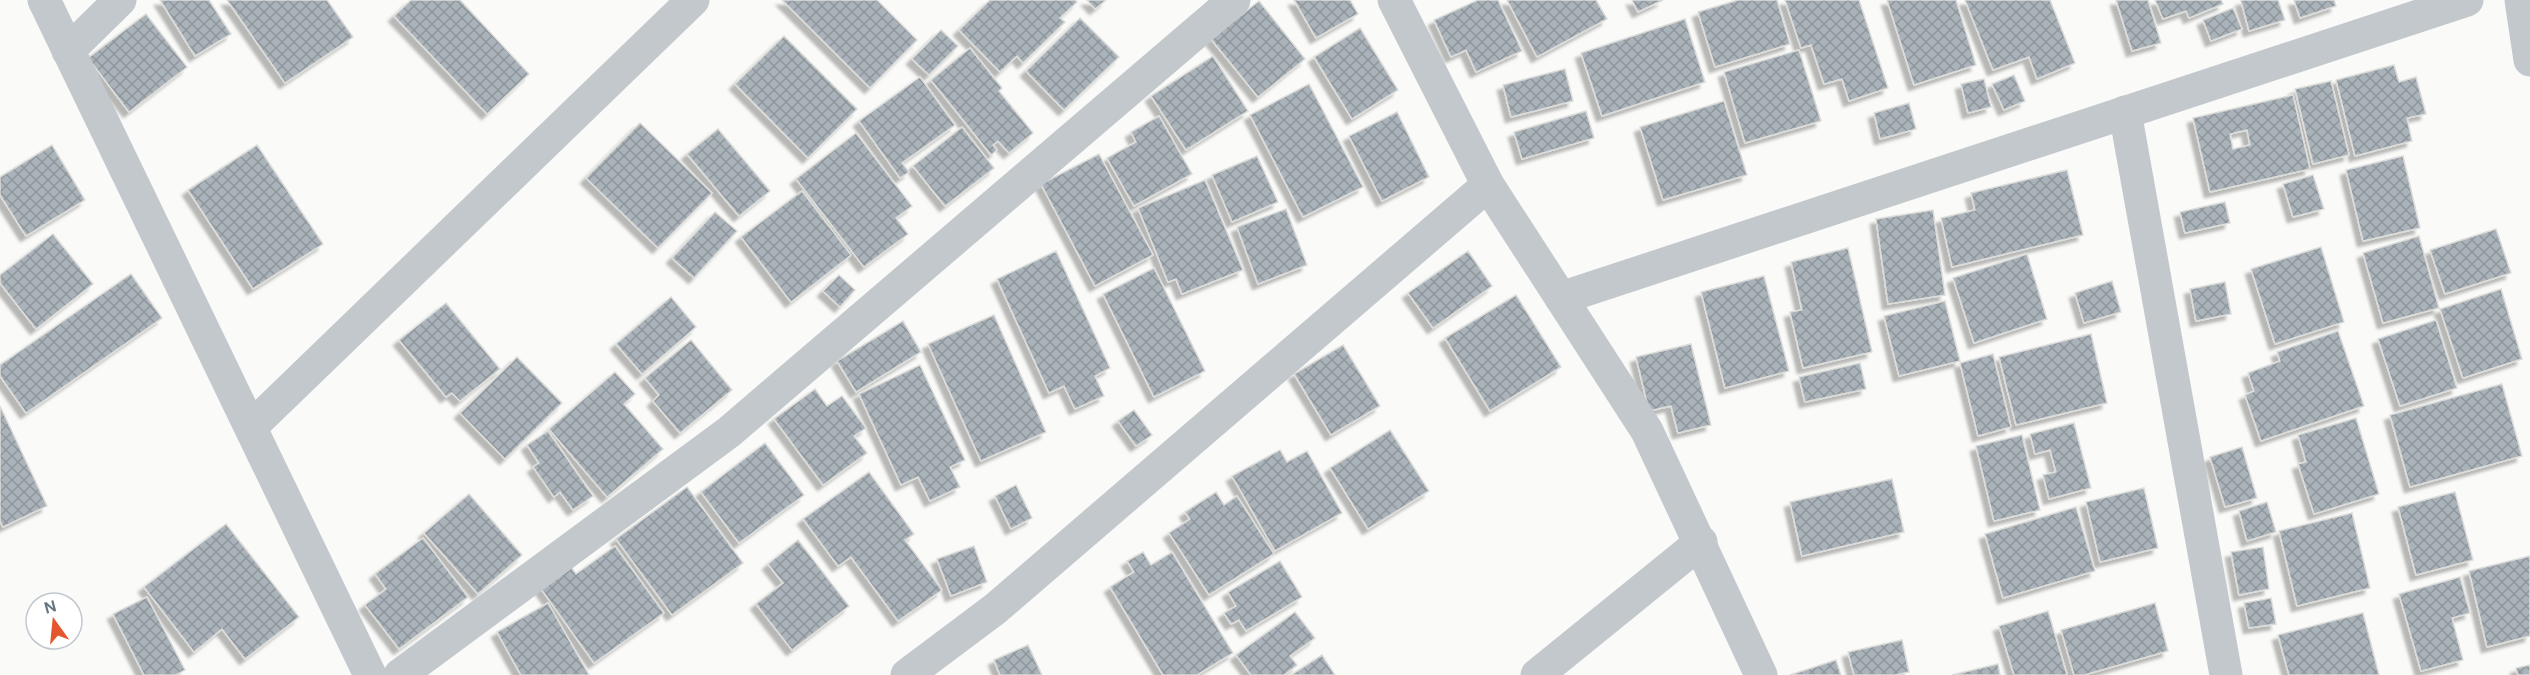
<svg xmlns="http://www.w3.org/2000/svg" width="2530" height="675" font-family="'DM Sans',sans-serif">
<defs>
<pattern id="building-cross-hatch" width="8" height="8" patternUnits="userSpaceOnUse" patternTransform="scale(1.5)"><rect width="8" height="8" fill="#aab3b9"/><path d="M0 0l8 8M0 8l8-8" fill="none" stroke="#8e969c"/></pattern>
<filter id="shadow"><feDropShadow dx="-5.5" dy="5.5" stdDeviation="1.5" flood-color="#0004"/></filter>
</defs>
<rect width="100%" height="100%" fill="#fafaf8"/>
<!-- building -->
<g fill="url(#building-cross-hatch)" stroke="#dcdcda" stroke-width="1.5" fill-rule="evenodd" filter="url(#shadow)">
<polygon points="160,0 209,0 231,34 195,56"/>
<polygon points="227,0 327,0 353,37 285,83"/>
<polygon points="411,0 460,0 529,74 487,114 394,16"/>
<polygon points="782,0 877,0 917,40 870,88"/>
<polygon points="990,0 1075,0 1077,2 1060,18 1065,22 1023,63 1017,56 1000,72 959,30"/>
<polygon points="1087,0 1106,0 1095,9"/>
<polygon points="1294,0 1350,0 1358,14 1316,38"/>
<polygon points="1478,0 1498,0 1522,51 1476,72 1466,50 1451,57 1434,20"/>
<polygon points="1507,0 1596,0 1607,19 1537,57"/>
<polygon points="1632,0 1663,0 1638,12"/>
<polygon points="1738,0 1777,0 1790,44 1715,67 1698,12"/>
<polygon points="1785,0 1859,0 1888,88 1849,101 1842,79 1824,84 1811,45 1801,48"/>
<polygon points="1887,0 1956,0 1976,65 1914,85"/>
<polygon points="1965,0 2050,0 2075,63 2037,79 2029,57 1993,70"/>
<polygon points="2116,0 2148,0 2161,43 2132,51"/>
<polygon points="2155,0 2221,0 2223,4 2189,18 2186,11 2163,19"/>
<polygon points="2244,0 2278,0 2285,20 2249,31 2241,1"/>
<polygon points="2294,0 2334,0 2336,6 2300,18"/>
<polygon points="1259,1 1305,59 1258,97 1211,39"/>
<polygon points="2233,8 2242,29 2211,41 2203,20"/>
<polygon points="146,14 187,67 129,112 88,58"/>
<polygon points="1080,18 1119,57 1064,110 1026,71"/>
<polygon points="1685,19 1705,82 1602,116 1581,53"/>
<polygon points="1360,28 1398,90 1352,119 1314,57"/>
<polygon points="941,30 958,46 929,75 912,59"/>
<polygon points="784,36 857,109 808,158 735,84"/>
<polygon points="970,48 1002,88 999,91 1033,133 1009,153 998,141 993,145 997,150 991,155 931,80"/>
<polygon points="1799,50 1821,121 1745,143 1724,72"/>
<polygon points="1213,56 1248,111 1186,150 1151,96"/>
<polygon points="2394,65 2399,82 2416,77 2426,114 2407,118 2412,141 2355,156 2336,80"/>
<polygon points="1565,69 1573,101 1511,117 1503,85"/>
<polygon points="2014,75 2025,101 2004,110 1992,84"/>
<polygon points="920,77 955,125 902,163 909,172 900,178 859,121"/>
<polygon points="1984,79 1991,107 1968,113 1961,84"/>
<polygon points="2331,81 2349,155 2313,164 2295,89"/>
<polygon points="1309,84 1363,187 1303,217 1250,115"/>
<path d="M2293,95l17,74 -100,23 -17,-74zM2247,130l3,15 -17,4 -3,-15z"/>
<polygon points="1724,101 1747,175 1663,200 1640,127"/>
<polygon points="1909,103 1916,129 1880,139 1874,113"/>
<polygon points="1586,111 1594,138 1522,159 1514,132"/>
<polygon points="1397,112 1429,177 1382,201 1349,136"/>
<polygon points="1159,116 1192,174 1134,206 1107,158 1136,142 1131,132"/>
<polygon points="640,123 712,193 658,248 586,178"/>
<polygon points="962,127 994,168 945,206 913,166"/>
<polygon points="718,129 770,191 739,216 687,154"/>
<polygon points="856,133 912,206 896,218 908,234 864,267 796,179"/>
<polygon points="52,145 85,200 26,236 0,195 0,177"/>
<polygon points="257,145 323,244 253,289 188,190"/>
<polygon points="1099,154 1153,255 1095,286 1041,184"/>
<polygon points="1257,156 1278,202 1232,222 1212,175"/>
<polygon points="2403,156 2420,228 2363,241 2346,170"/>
<polygon points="2067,170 2083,235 1952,267 1941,218 1975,210 1971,193"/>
<polygon points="2313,175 2324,209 2293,217 2283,184"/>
<polygon points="1205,180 1243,270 1182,294 1176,279 1168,282 1138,208"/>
<polygon points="802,191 851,255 791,302 741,237"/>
<polygon points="2225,202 2230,223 2185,233 2180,212"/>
<polygon points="1286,209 1307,265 1258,284 1237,227"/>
<polygon points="1933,210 1945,295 1888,304 1876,219"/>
<polygon points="715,212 737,231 694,278 672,258"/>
<polygon points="2496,229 2511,273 2445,294 2430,250"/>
<polygon points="53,234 93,284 36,329 0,283 0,275"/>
<polygon points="2419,236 2439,308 2383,323 2363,253"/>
<polygon points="2321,247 2344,322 2275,344 2251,269"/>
<polygon points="1848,248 1872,352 1803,368 1790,312 1802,310 1791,262"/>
<polygon points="1056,251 1110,368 1095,376 1104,396 1075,409 1064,386 1049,393 997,279"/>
<polygon points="1468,251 1492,286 1433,328 1408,293"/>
<polygon points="2027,254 2047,319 1974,343 1953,278"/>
<polygon points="1154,268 1205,371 1154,397 1103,294"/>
<polygon points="131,274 162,318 26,413 0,376 0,365"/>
<polygon points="839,275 855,290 840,307 823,291"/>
<polygon points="1764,276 1789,371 1725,388 1701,292"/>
<polygon points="2112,281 2121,312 2084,323 2075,293"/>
<polygon points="2225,282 2231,314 2196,321 2190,289"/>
<polygon points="2501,289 2522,359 2463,378 2440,309"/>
<polygon points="1516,295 1561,367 1490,411 1445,338"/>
<polygon points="671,297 696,327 642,374 616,344"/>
<polygon points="1945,301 1960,361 1899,376 1884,316"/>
<polygon points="446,303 500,369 460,401 452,393 446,397 399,340"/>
<polygon points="994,315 1046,432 981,461 928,344"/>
<polygon points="2436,320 2457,388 2400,406 2378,339"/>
<polygon points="903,321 921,352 856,392 837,361"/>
<polygon points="2338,331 2364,406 2261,441 2245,395 2254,391 2248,373 2280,361 2277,352"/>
<polygon points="2091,334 2107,403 2016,425 1999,357"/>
<polygon points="691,340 732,390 680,433 653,401 659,395 645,378"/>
<polygon points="1691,344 1711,425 1678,433 1671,406 1649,411 1636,357"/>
<polygon points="1343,345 1380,406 1331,435 1294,374"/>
<polygon points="1993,354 2011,427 1978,436 1960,363"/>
<polygon points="517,357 562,403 505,459 460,413"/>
<polygon points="1860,363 1866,389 1805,402 1799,377"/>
<polygon points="920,365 965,460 950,467 960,487 930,501 918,477 901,485 859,394"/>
<polygon points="615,372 635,394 624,404 663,449 607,497 549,429"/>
<polygon points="2502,384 2522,456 2410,487 2390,415"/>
<polygon points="815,389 827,406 842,396 866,428 854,436 867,453 823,485 774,419"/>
<polygon points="0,406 47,506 3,527 0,521"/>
<polygon points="1134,410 1152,435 1136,446 1118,421"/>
<polygon points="2356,418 2379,494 2314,514 2298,464 2306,462 2298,435"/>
<polygon points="2074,423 2091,488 2049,499 2043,475 2056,472 2050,450 2035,454 2030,434"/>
<polygon points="1390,430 1429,491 1368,529 1330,468"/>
<polygon points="548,431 593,496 573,510 560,492 554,497 533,467 539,463 527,445"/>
<polygon points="2022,435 2040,510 1994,521 1976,446"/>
<polygon points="765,443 804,495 739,543 701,492"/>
<polygon points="2242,447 2257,498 2225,507 2210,457"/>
<polygon points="1280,450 1287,462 1307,451 1342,513 1275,551 1232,476"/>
<polygon points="869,472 914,534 905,540 942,590 898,621 851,557 838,566 803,519"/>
<polygon points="1892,479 1904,532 1802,556 1790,502"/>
<polygon points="1016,485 1032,518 1011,529 995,496"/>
<polygon points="687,487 743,563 672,615 616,539"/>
<polygon points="2144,488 2158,548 2100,562 2086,502"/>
<polygon points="1216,492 1224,505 1237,496 1274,554 1209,595 1169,533 1190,519 1185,512"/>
<polygon points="2455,492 2473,560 2416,575 2398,507"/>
<polygon points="469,494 522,555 478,594 424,533"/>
<polygon points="2267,502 2276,532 2247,541 2239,511"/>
<polygon points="2076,507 2095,571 2003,598 1985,534"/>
<polygon points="2352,513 2370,588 2297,606 2279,531"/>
<polygon points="226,524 299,617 245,659 222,629 194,652 144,587"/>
<polygon points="423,538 468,597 399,649 365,605 386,589 375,574"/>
<polygon points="798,540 849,606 792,650 756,604 783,583 768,564"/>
<polygon points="615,546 664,613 594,663 539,586 569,564 576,574"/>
<polygon points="974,546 987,582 951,596 937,559"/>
<polygon points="2263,547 2269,589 2239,595 2231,552"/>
<polygon points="1143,552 1151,565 1172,552 1233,653 1197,675 1163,675 1110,587 1134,572 1127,561"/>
<polygon points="2530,556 2530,636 2487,647 2469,571"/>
<polygon points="1280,561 1302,597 1246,631 1239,620 1231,624 1224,613 1236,606 1228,592"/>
<polygon points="2460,577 2470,613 2452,618 2463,660 2421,671 2399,594"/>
<polygon points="147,597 185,670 176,675 144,675 113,614"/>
<polygon points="2271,598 2276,624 2249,628 2244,603"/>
<polygon points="548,603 589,675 521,675 497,632"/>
<polygon points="2155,603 2168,651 2084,675 2074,675 2061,630"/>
<polygon points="2048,611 2067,675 2014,675 1999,626"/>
<polygon points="1295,612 1315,638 1290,656 1297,665 1284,675 1251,675 1236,655"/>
<polygon points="2363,613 2379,675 2289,675 2278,635"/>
<polygon points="1902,640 1909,672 1895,675 1854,675 1848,652"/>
<polygon points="1028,645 1042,675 1000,675 994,660"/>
<polygon points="1322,655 1335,675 1291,675"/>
<polygon points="1836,660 1841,675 1790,675"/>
<polygon points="1998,664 2000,675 1952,675"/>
<polygon points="2530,665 2530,675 2518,675 2516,668"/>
</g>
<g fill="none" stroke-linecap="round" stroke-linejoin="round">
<!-- minor -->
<g stroke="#c3c8cc" stroke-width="33">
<polyline points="44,0 370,675"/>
<polyline points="1394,0 1488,185 1647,431 1761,675"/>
<polyline points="2521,0 2530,60"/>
<polyline points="68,51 120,0"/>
<polyline points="2125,112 2226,675"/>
<polyline points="1561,298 2467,0"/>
<polyline points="251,427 693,0"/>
<polyline points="400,675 729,432 1234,0"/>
<polyline points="907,675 995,609 1488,185"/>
<polyline points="1537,675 1701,542"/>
</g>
</g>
<!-- north arrow -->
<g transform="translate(54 621) rotate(345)"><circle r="28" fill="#ffffff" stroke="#c1c8cd" stroke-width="1.5"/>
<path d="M0-4.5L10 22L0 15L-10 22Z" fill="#e4572e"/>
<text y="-9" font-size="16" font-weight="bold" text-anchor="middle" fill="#657683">N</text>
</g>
</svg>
